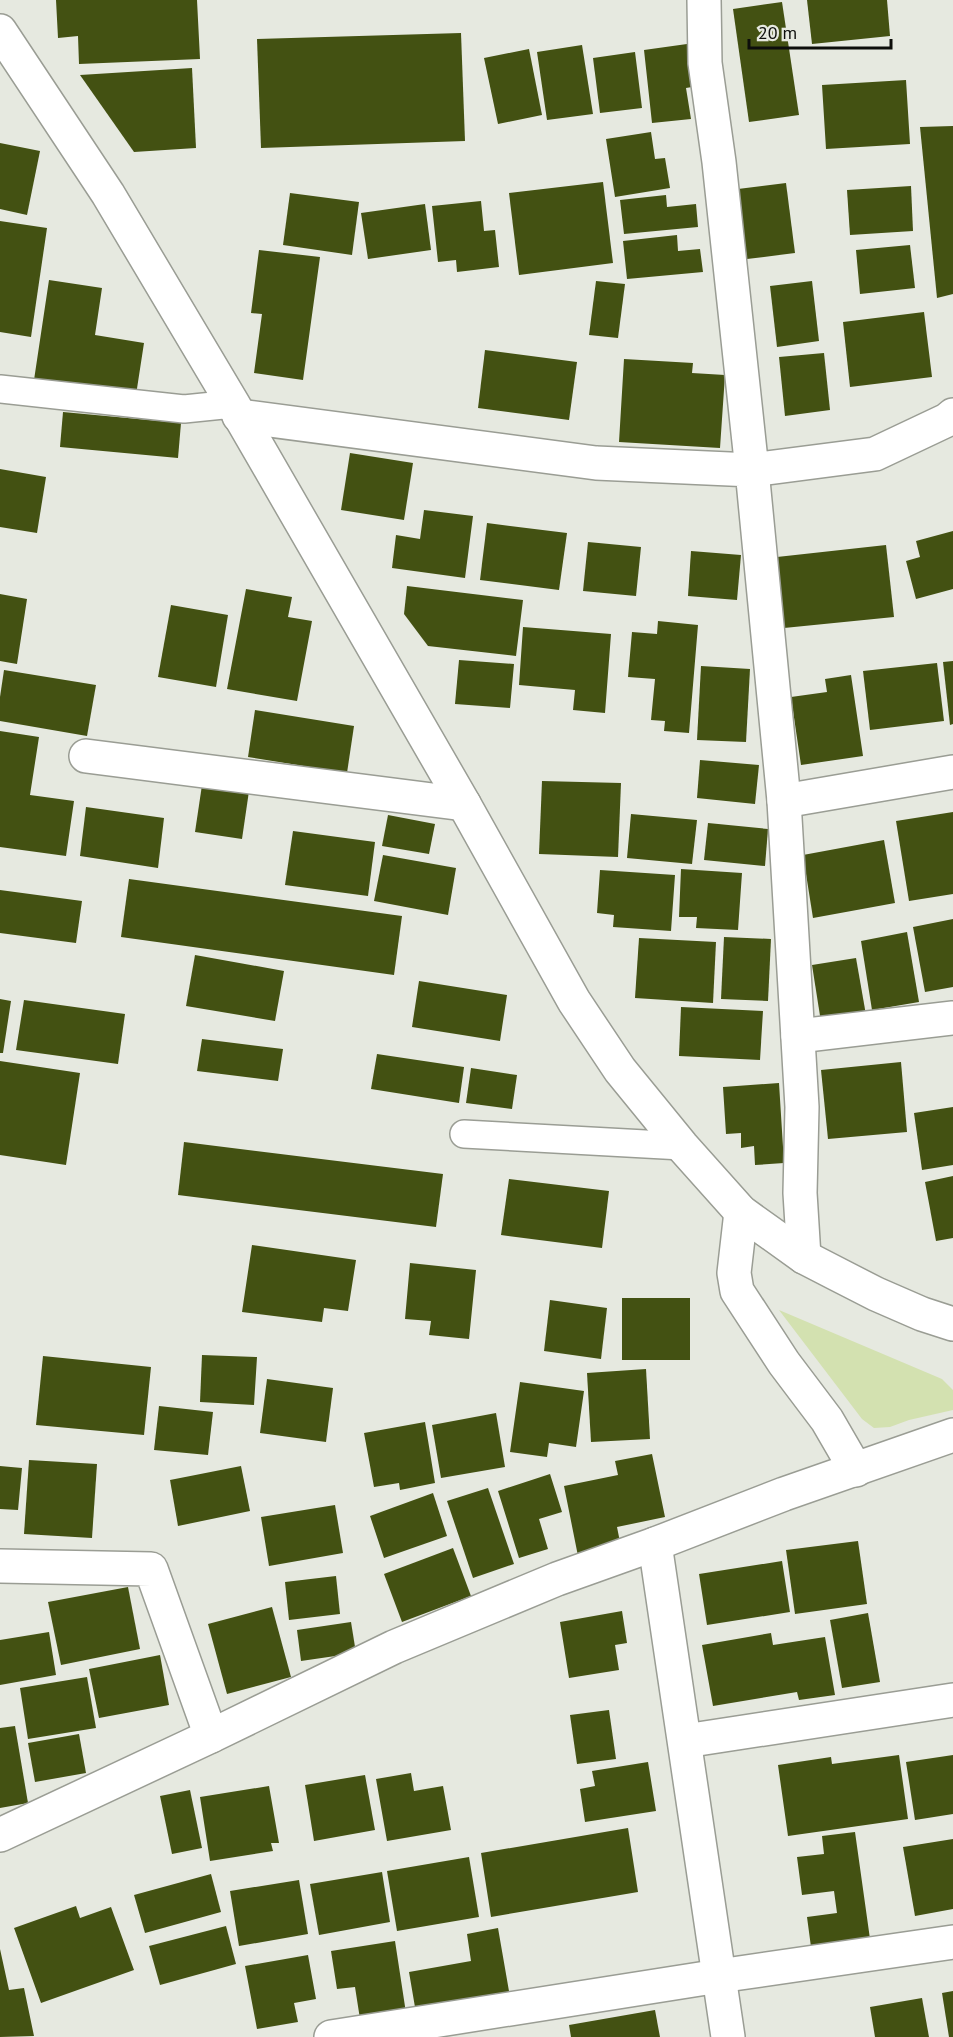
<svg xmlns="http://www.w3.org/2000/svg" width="953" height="2037" font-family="'PT Sans',sans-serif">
<rect width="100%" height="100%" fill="#e6e9e0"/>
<!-- green -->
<polygon fill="#d3e1b0" points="779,1310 942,1379 953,1390 953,1410 909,1420 890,1427 874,1428 862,1419"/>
<!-- building -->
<g fill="#435112">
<polygon points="56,0 197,0 200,59 79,64 78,36 58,38"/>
<polygon points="807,0 887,0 890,36 812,44"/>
<polygon points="782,2 799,115 749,122 733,9"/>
<polygon points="461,33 465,141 261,148 257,39"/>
<polygon points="687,44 692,87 686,88 691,119 652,123 644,50"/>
<polygon points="582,45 593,114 547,120 537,52"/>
<polygon points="529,49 542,115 498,124 484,58"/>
<polygon points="635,52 642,108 600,113 593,58"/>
<polygon points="192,68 196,148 134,152 80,75"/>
<polygon points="906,80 910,144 826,149 822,85"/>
<polygon points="953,126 953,294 937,298 920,127"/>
<polygon points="651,132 655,159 665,158 670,188 615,197 606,139"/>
<polygon points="0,143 40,151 27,215 0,209"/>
<polygon points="603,182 613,263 519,275 509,193"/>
<polygon points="786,183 795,253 747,259 738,189"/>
<polygon points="911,186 913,231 850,235 847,190"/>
<polygon points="290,193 359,202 352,255 283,245"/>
<polygon points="666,195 667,207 696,204 698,227 624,234 620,200"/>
<polygon points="481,201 484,231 495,230 499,267 457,272 456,260 438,262 432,206"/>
<polygon points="425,204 431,250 368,259 361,213"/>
<polygon points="0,221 47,228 31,337 0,332"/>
<polygon points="677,235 678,251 700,249 703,272 627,279 623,241"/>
<polygon points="910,245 915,288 860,294 856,250"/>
<polygon points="259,250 320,257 303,380 254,373 262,314 251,313"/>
<polygon points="49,280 102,288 95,335 144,343 136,395 34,380"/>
<polygon points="596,281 625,284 618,338 589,335"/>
<polygon points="812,281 819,341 777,347 770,286"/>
<polygon points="924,312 932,377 850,387 843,322"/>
<polygon points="485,350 577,362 569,420 478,408"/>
<polygon points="824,353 830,410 785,416 779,357"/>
<polygon points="624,359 693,363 692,373 725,375 720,448 619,442"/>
<polygon points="63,412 181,423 178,458 60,447"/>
<polygon points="350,453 413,463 404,520 341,510"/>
<polygon points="0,469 46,477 37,533 0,527"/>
<polygon points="424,510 473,516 465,578 392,568 396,535 420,539"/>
<polygon points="487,523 567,533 559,590 480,580"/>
<polygon points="953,531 953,589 916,599 906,561 920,557 916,541"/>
<polygon points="588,542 641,547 636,596 583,591"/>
<polygon points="886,545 894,617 784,628 777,557"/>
<polygon points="691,551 741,555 737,600 688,596"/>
<polygon points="407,586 523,600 516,656 428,646 404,614"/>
<polygon points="246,589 292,597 288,617 312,621 297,701 227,689"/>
<polygon points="0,594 27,599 17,664 0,661"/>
<polygon points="171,605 228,615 216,687 158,677"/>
<polygon points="658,621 698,625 689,733 664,731 665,721 651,720 655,679 628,677 632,632 657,634"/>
<polygon points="523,627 611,634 605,713 573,710 575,690 519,685"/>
<polygon points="459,660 514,664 510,708 455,704"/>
<polygon points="953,661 953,724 950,725 943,662"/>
<polygon points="937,663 944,721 870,730 863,671"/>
<polygon points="701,666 750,669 746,742 697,740"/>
<polygon points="4,670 96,685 87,736 0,721 0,697"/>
<polygon points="851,675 863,756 801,765 791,697 827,692 825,679"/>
<polygon points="255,710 354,726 347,773 248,757"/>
<polygon points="0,731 39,737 30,795 74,801 66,856 0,847"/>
<polygon points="700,760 759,765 755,804 697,798"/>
<polygon points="542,781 621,783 618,857 539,854"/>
<polygon points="202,785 249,791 242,839 195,832"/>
<polygon points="86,807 164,818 158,868 80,856"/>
<polygon points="953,812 953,894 909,901 896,821"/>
<polygon points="631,814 697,820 692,864 627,858"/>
<polygon points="388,815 435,824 429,854 382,846"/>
<polygon points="708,823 768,829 765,866 704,860"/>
<polygon points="293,831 375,842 368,896 285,885"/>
<polygon points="884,840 895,903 813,918 803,855"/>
<polygon points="383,855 456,868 448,915 374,901"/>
<polygon points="681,869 742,873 738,930 696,928 697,917 679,917"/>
<polygon points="600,870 675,875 671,931 613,927 614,915 597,913"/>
<polygon points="129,879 402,916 394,975 121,937"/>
<polygon points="0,890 82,901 76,943 0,933"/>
<polygon points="953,919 953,987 925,992 913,927"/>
<polygon points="907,932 919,1002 872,1010 861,941"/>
<polygon points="724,937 771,939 768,1001 721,999"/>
<polygon points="639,938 716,942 713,1003 635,998"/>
<polygon points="195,955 284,971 275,1021 186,1006"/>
<polygon points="856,958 866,1015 821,1022 812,965"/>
<polygon points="419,981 507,995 500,1041 412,1027"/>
<polygon points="0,999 11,1001 3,1053 0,1053"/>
<polygon points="24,1000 125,1014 118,1064 16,1050"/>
<polygon points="681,1007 763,1011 760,1060 679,1056"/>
<polygon points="202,1039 283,1049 278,1081 197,1071"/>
<polygon points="377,1054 464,1067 459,1103 371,1089"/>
<polygon points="0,1061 80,1073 66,1165 0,1155"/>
<polygon points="901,1062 907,1132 828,1139 821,1070"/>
<polygon points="471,1068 517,1075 512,1109 466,1103"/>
<polygon points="779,1083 784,1163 755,1165 754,1146 741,1148 741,1133 726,1134 723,1087"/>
<polygon points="953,1107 953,1165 922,1170 914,1113"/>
<polygon points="184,1142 443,1174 436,1227 178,1195"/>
<polygon points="953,1176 953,1238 936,1241 925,1182"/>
<polygon points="509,1179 609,1191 602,1248 501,1235"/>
<polygon points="252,1245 356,1260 348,1311 324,1308 322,1322 242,1312"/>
<polygon points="410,1263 476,1270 469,1339 429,1335 431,1321 405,1319"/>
<rect x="622" y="1298" width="68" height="62"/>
<polygon points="550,1300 607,1308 601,1359 544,1351"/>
<polygon points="202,1355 257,1357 254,1405 200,1402"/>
<polygon points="43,1356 151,1367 144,1435 36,1425"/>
<polygon points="646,1369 650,1439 591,1442 587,1373"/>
<polygon points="267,1379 333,1388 326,1442 260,1433"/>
<polygon points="520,1382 584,1391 576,1447 549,1443 547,1457 510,1452"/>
<polygon points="159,1406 213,1412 208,1455 154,1450"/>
<polygon points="496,1413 505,1467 441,1478 432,1425"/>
<polygon points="425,1422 435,1483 400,1490 399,1483 374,1487 364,1433"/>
<polygon points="652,1454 665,1517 617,1527 621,1547 578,1556 564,1486 618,1475 615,1461"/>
<polygon points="29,1460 97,1464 92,1538 24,1534"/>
<polygon points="0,1466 22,1468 18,1510 0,1509"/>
<polygon points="241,1466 250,1511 178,1526 170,1480"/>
<polygon points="550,1474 562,1512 539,1519 548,1549 519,1558 498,1491"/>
<polygon points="488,1488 514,1564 473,1578 447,1501"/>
<polygon points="433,1493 447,1536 384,1558 370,1516"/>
<polygon points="335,1505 343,1553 269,1566 261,1517"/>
<polygon points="858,1541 867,1604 795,1614 786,1550"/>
<polygon points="453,1548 471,1596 402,1622 384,1574"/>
<polygon points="782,1561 790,1612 707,1625 699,1574"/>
<polygon points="336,1576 340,1614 289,1620 285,1582"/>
<polygon points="128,1587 140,1649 61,1665 48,1602"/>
<polygon points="272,1607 291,1677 227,1694 208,1624"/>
<polygon points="622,1611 627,1643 615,1645 619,1670 569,1678 560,1622"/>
<polygon points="868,1613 880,1682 842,1688 830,1620"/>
<polygon points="351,1622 356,1653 301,1661 297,1630"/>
<polygon points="49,1632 56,1675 0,1685 0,1640"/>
<polygon points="771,1633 773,1645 825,1637 835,1695 799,1700 797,1692 713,1706 702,1645"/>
<polygon points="160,1655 169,1705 99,1718 89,1669"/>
<polygon points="87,1677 96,1728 28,1739 20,1688"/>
<polygon points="609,1710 616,1759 577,1764 570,1715"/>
<polygon points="15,1726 28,1803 0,1808 0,1728"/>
<polygon points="79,1734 86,1773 35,1782 28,1743"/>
<polygon points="899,1755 908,1819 788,1836 778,1765 831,1757 832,1764"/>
<polygon points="953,1755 953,1814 915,1820 906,1762"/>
<polygon points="648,1762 656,1811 585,1822 580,1789 595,1786 592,1771"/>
<polygon points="411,1773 414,1791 443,1786 451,1830 387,1841 376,1779"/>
<polygon points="365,1775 375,1830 314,1841 305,1785"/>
<polygon points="269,1786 279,1843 271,1843 273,1851 210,1861 200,1797"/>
<polygon points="190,1790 202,1848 172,1854 160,1796"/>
<polygon points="628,1828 638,1892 491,1917 481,1853"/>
<polygon points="855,1832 870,1939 811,1947 807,1917 837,1913 834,1891 802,1895 797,1857 824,1854 822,1836"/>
<polygon points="953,1839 953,1909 915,1916 903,1847"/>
<polygon points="469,1857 479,1917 397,1931 387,1871"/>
<polygon points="382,1872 390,1922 319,1935 310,1884"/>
<polygon points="211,1874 221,1912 145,1933 134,1895"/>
<polygon points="299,1880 308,1934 239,1946 230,1891"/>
<polygon points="76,1906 80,1918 111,1907 134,1970 41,2003 14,1928"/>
<polygon points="226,1926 236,1964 160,1985 149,1946"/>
<polygon points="498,1928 510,1997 416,2013 409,1972 471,1961 467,1934"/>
<polygon points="395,1941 406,2013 360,2019 355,1987 337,1989 331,1951"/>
<polygon points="0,1949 9,1990 24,1988 34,2036 0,2037"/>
<polygon points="308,1955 316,1999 294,2003 298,2022 257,2029 245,1966"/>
<polygon points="953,1991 953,2037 949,2037 942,1993"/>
<polygon points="922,1998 929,2037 875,2037 870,2007"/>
<polygon points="655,2010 660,2037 571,2037 569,2025"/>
</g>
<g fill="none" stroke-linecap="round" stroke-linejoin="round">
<defs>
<g id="lane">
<polyline points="0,389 184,409 233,404"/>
<polyline points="464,1134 682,1146"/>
</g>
<g id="street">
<polyline points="704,0 705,63 719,162 752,470 875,454 947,420 953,415"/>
<polyline points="239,416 596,463 752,470 784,801 802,1107 800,1193 804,1257"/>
<polyline points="86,756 464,804"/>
<polyline points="784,801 953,772"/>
<polyline points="798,1036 953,1018"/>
<polyline points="741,1212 734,1273 737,1291 784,1363 827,1420 856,1470"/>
<polyline points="0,1566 151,1569 211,1736"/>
<polyline points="685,1741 953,1700"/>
<polyline points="0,1835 211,1736 394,1647 557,1579 655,1544 784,1494 953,1435"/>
<polyline points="331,2037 719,1976 953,1942"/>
</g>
<g id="secondary">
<polyline points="0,31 108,194 233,404 464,804 574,1001 620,1070 682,1146 741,1212 804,1257 835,1273 876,1294 922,1314 953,1324"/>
<polyline points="655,1544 728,2037"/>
</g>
</defs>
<!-- lane casing -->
<use href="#lane" stroke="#9a9d94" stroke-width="30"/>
<!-- street casing -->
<use href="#street" stroke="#9a9d94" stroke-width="36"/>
<!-- secondary casing -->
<use href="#secondary" stroke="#9a9d94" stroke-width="36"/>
<!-- lane -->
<use href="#lane" stroke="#fff" stroke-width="27"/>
<!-- street -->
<use href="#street" stroke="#fff" stroke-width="33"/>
<!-- secondary -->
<use href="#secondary" stroke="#fff" stroke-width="33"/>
</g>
<!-- scale -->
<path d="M749 39v9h142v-9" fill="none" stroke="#0d0e0b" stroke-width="3"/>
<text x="758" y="39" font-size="18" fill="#0d0e0b" stroke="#e6e9e0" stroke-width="4.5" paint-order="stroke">20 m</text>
</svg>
